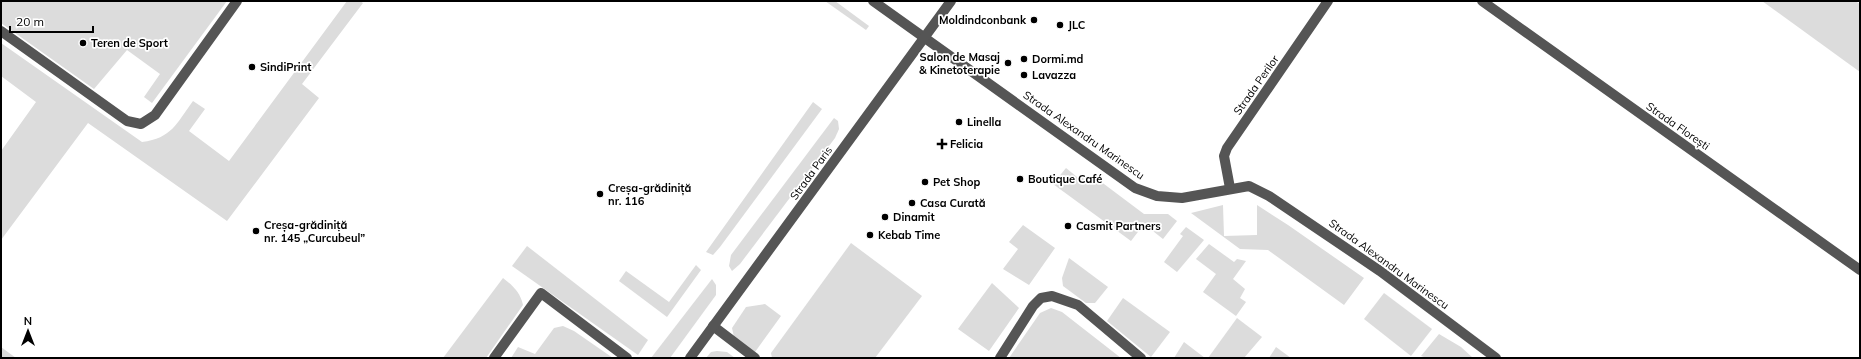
<svg xmlns="http://www.w3.org/2000/svg" width="1861" height="359" font-family="Mulish,sans-serif">
<rect width="100%" height="100%" fill="#fff"/>
<!-- green -->
<g fill="#dcdcdc">
<polygon points="1,1 227,1 152,103 144,97 160,74 127,50 94,89 1,23"/>
<path d="M347,1h13l3,2 -61,81 17,14 -92,123 -139,-98 -87,117v-89l35,-49 -35,-26v-33l141,99c30,-4 34,-18 51,-41l12,8 -16,22 40,30z"/>
<polygon points="825,1 835,1 869,26 866,30"/>
<polygon points="1762,1 1855,1 1860,4 1860,72"/>
<polygon points="813,102 822,109 720,247 713,255 706,252"/>
<polygon points="834,118 838,121 839,129 835,138 740,264 732,271 729,266 731,255"/>
<polygon points="1066,168 1077,177 1096,178 1144,214 1168,214 1177,221 1163,239 1144,224 1131,241 1053,184"/>
<polygon points="1223,205 1224,236 1257,235 1257,205 1288,225 1364,278 1344,305 1268,250 1240,249 1191,213"/>
<polygon points="1023,225 1055,248 1029,285 1003,269 1018,249 1009,242"/>
<polygon points="1186,227 1204,240 1177,272 1164,262 1183,236 1180,234"/>
<polygon points="851,243 922,296 875,358 772,358 771,353"/>
<polygon points="1209,244 1234,262 1237,259 1246,261 1233,279 1245,289 1240,298 1246,302 1236,316 1203,292 1216,274 1196,259"/>
<polygon points="527,246 648,340 638,355 512,266"/>
<polygon points="1069,258 1108,287 1095,303 1086,303 1063,286 1062,278"/>
<polygon points="696,265 701,270 667,317 619,281 626,271 669,302"/>
<path d="M503,278c10,8 17,14 20,27l-37,53h-43z"/>
<polygon points="712,279 716,285 716,295 670,358 651,358"/>
<polygon points="992,283 1019,308 989,351 958,329"/>
<polygon points="1384,293 1432,329 1411,356 1364,319"/>
<polygon points="1123,298 1170,332 1151,357 1107,321"/>
<polygon points="765,304 781,316 755,352 734,337 732,328 746,307"/>
<polygon points="1051,308 1062,312 1121,358 1009,358 1040,313"/>
<polygon points="1237,318 1262,337 1244,358 1208,358"/>
<polygon points="563,326 574,331 613,358 511,358 518,347 535,354 554,328"/>
<polygon points="1439,334 1461,347 1473,358 1427,358 1421,356"/>
<polygon points="1184,342 1205,358 1174,358"/>
<polygon points="1,347 16,358 1,358"/>
<polygon points="1276,347 1291,358 1269,358"/>
<polygon points="717,351 727,352 735,358 706,358 711,352"/>
</g>
<g fill="none" stroke-linecap="round" stroke-linejoin="round">
<!-- minor -->
<g stroke="#555" stroke-width="10">
<polyline points="873,1 1135,188 1157,196 1182,198 1249,186 1269,196 1380,271 1496,358"/>
<polyline points="1482,1 1860,270"/>
<polyline points="1,31 127,121 141,124 155,115 237,1"/>
<polyline points="1230,188 1224,156 1227,148 1328,1"/>
<polyline points="713,326 755,358"/>
<polyline points="494,358 541,293 627,358"/>
<polyline points="690,358 951,1"/>
<polyline points="1000,358 1033,306 1041,298 1052,296 1078,305 1141,358"/>
</g>
</g>
<!-- markers -->
<g fill="#000" stroke="#fff" stroke-width="1.5">
<circle cx="1034" cy="20" r="4"/>
<circle cx="1060" cy="25" r="4"/>
<circle cx="83" cy="43" r="4"/>
<circle cx="1024" cy="59" r="4"/>
<circle cx="1008" cy="63" r="4"/>
<circle cx="252" cy="67" r="4"/>
<circle cx="1024" cy="75" r="4"/>
<circle cx="959" cy="122" r="4"/>
<path d="M940 138h4v4h4v4h-4v4h-4v-4h-4v-4h4z"/>
<circle cx="1020" cy="179" r="4"/>
<circle cx="925" cy="182" r="4"/>
<circle cx="600" cy="194" r="4"/>
<circle cx="912" cy="203" r="4"/>
<circle cx="885" cy="217" r="4"/>
<circle cx="1068" cy="226" r="4"/>
<circle cx="256" cy="231" r="4"/>
<circle cx="870" cy="235" r="4"/>
</g>
<g text-anchor="middle" dominant-baseline="central" stroke-width="3.5" stroke-linejoin="round" paint-order="stroke">
<!-- poi labels -->
<g font-size="11" font-weight="bold" fill="#000" stroke="#fff" text-anchor="start">
<text x="1026" y="20" text-anchor="end">Moldindconbank</text>
<text x="1068" y="25">JLC</text>
<text x="91" y="43">Teren de Sport</text>
<text x="1000" y="57" text-anchor="end">Salon de Masaj<tspan x="1000" dy="13">&amp; Kinetoterapie</tspan></text>
<text x="1032" y="59">Dormi.md</text>
<text x="260" y="67">SindiPrint</text>
<text x="1032" y="75">Lavazza</text>
<text x="967" y="122">Linella</text>
<text x="950" y="144">Felicia</text>
<text x="1028" y="179">Boutique Café</text>
<text x="933" y="182">Pet Shop</text>
<text x="608" y="188">Creșa-grădiniță<tspan x="608" dy="13">nr. 116</tspan></text>
<text x="920" y="203">Casa Curată</text>
<text x="893" y="217">Dinamit</text>
<text x="264" y="225">Creșa-grădiniță<tspan x="264" dy="13">nr. 145 „Curcubeul”</tspan></text>
<text x="1076" y="226">Casmit Partners</text>
<text x="878" y="235">Kebab Time</text>
</g>
<!-- street labels -->
<g font-size="11" fill="#000" stroke="#fff">
<text transform="translate(1256 85) rotate(-55)">Strada Perilor</text>
<text transform="translate(1678 126) rotate(35)">Strada Florești</text>
<text transform="translate(1084 135) rotate(35)">Strada Alexandru Marinescu</text>
<text transform="translate(811 173) rotate(-54)">Strada Paris</text>
<text transform="translate(1389 264) rotate(36)">Strada Alexandru Marinescu</text>
</g>
</g>
<!-- border -->
<rect width="1861" height="359" fill="none" stroke="#000000" stroke-width="4"/>
<!-- north arrow -->
<g transform="translate(28 331)" stroke="#ffffff" stroke-width="3" paint-order="stroke">
<path d="M0-3L7 15L0 10L-7 15Z" fill="#000000"/>
<text y="-6" font-size="11" font-weight="bold" text-anchor="middle" fill="#000000">N</text>
</g>
<!-- scale -->
<path d="M10 26v6h83v-6" fill="none" stroke="#000000" stroke-width="2"/>
<text x="16" y="26" font-size="12" fill="#000000" stroke="#ffffff" stroke-width="3" paint-order="stroke">20 m</text>
</svg>
